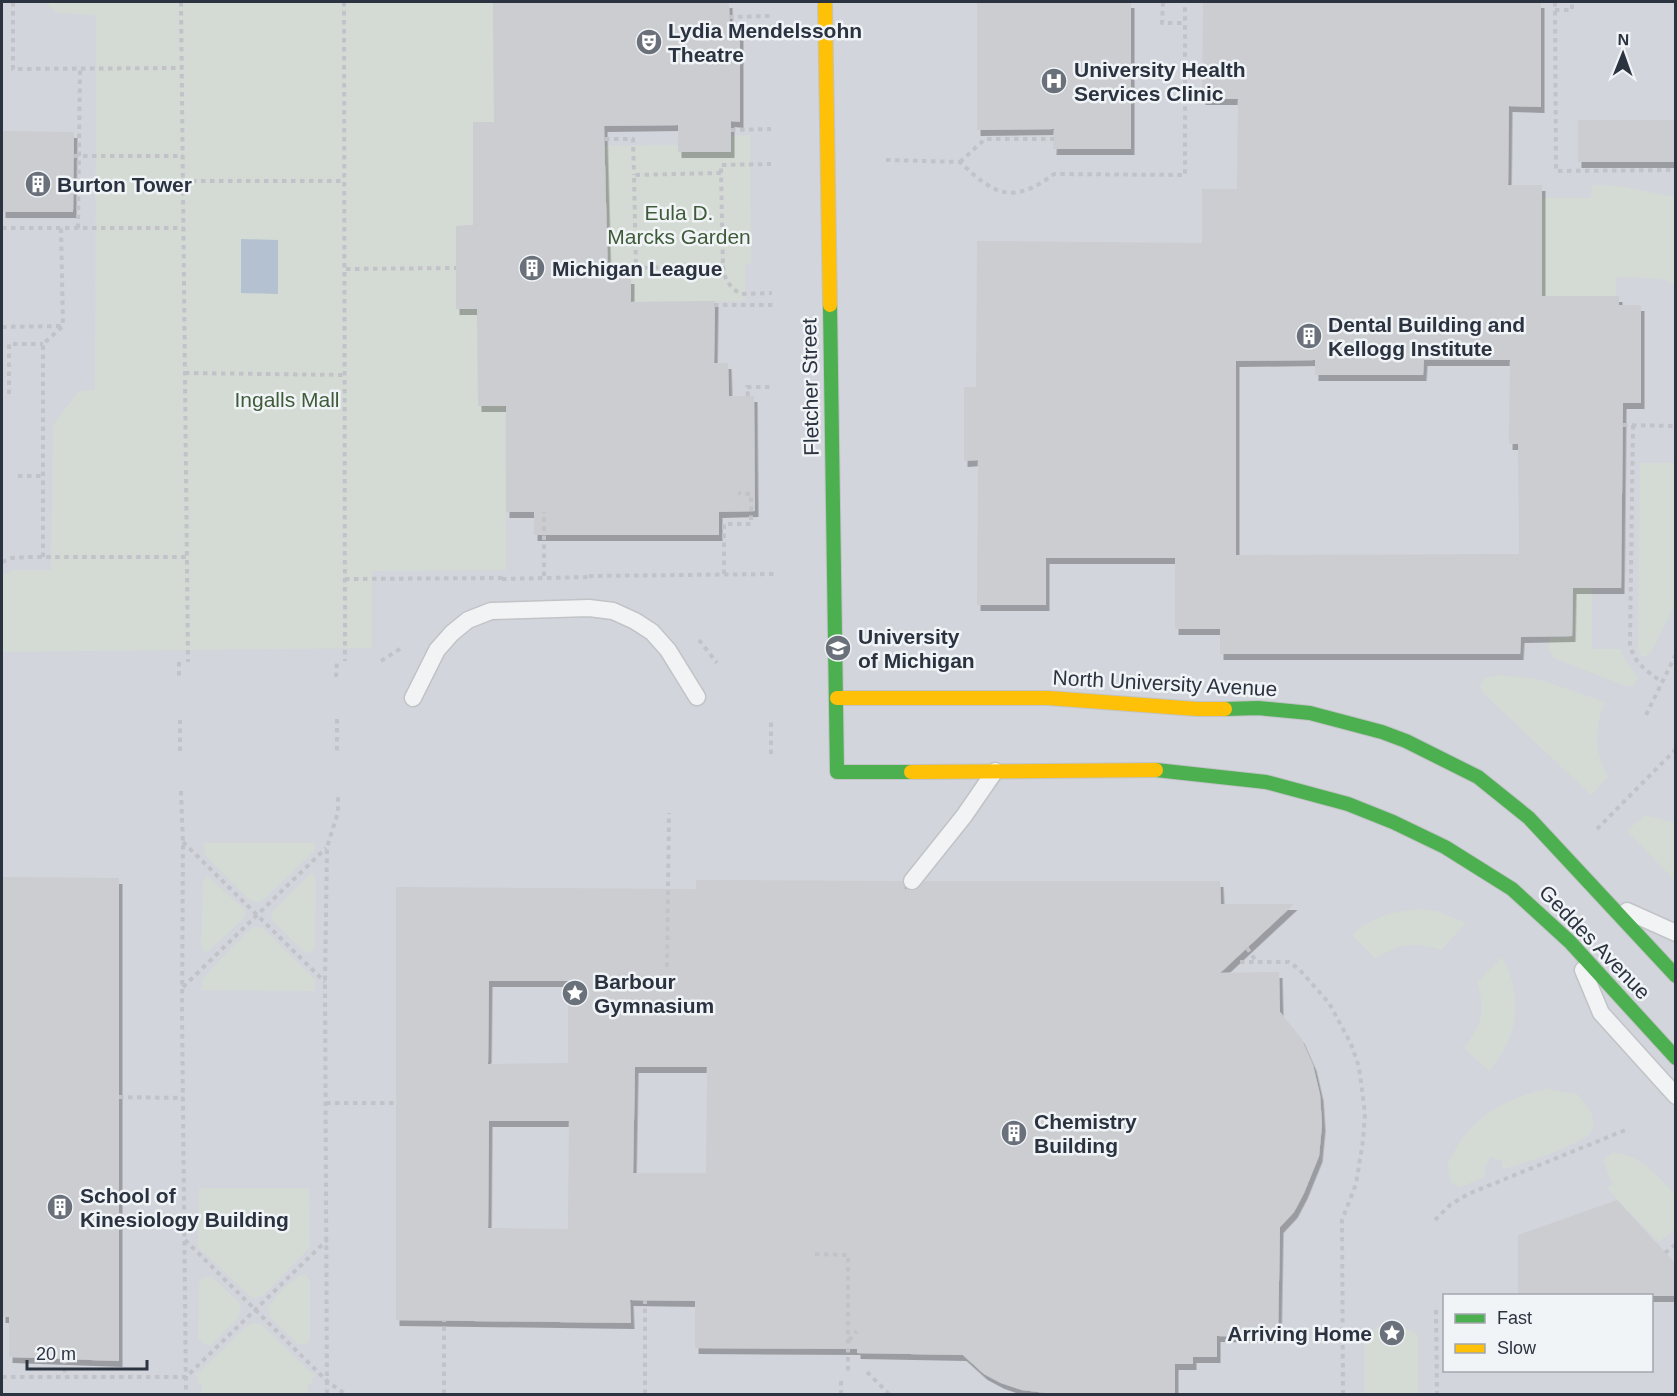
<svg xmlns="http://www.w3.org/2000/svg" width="1677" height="1396" font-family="Arial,sans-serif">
<defs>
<filter id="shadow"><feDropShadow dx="3.5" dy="6" stdDeviation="0" flood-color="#0004"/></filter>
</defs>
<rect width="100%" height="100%" fill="#e3e5e8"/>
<!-- built -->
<path fill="#d2d5db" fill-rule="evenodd" d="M2,2h1673v1392h-1673zM1444,1296h208v74h-208z"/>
<!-- green -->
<g fill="#d4dbd4">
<polygon points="45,2 493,2 494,122 473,122 473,225 456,226 456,309 477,309 505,405 506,570 372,571 372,648 2,652 2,576 14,570 51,570 53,425 79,391 95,390 96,15 57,13"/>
<polygon points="750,135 751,264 745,264 745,301 631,302 631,278 608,278 604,146 678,145 731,152 731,136"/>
<polygon points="1592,185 1619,186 1675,197 1675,286 1664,279 1616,277 1616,296 1542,312 1542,198 1591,198"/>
<polygon points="1640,463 1675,463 1675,595 1671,613 1651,652 1646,656 1641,656 1638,648"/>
<path d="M1573,588h19v61h29c2,13 13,19 17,30l-5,7h-7l-73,-28 -4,-9 1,-12 19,-1 2,-3z"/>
<path d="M1499,675l39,4 67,23c-11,30 -12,46 3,75l-17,18 -109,-103 -2,-6 4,-8z"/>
<polygon points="1645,815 1675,823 1675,881 1627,831"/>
<polygon points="203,843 315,843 315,850 263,900 256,902 250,900 205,855"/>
<polygon points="310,874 313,874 316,879 315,949 308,953 305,953 272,920 271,913"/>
<polygon points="207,876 244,909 245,915 243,919 209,951 204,952 201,947 203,881"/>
<path d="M1420,909l17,2 29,12 -25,27c-27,-8 -42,-7 -65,9l-24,-24c20,-19 41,-23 68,-26z"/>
<polygon points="257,926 264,929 315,980 315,991 202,990 202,979 251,928"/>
<path d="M1502,957c22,42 17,79 -13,114l-25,-23c18,-25 22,-36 13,-66z"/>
<path d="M1547,1089l30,5c8,9 21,23 15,36 -6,14 -73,35 -89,39l-1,-8 -11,-4 -6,10v10l-25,10 -9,-4c-1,-6 -4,-14 -3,-19 1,-4 5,-9 6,-12 18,-36 56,-56 93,-63z"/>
<path d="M1612,1153c27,0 46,23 63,42v34l-16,13 -48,-49 -4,-6 6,-2 -10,-25z"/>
<polygon points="199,1188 309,1188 310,1247 265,1294 256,1298 251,1297 198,1247"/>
<path d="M305,1274l5,6v59l-3,5h-9l-27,-26 -3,-9c4,-10 26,-33 37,-35z"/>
<path d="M211,1276l28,26 2,6 -3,10 -26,26c-6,3 -11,-1 -14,-7l1,-51c1,-8 4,-10 12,-10z"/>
<polygon points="253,1323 262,1325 311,1373 315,1373 315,1377 312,1377 312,1384 308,1384 308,1394 202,1394 201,1384 198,1384 198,1377 195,1377 195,1373 198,1373 246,1327"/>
<polygon points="1391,1326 1406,1328 1418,1335 1418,1394 1364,1394 1364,1336 1376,1328"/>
</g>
<!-- water -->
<polygon fill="#b3c1d1" points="241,239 278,240 278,294 241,293"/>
<!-- building -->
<g fill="#cbcdd0" fill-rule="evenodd" filter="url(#shadow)">
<polygon points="493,2 729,2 730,34 740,34 740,122 731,121 731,152 678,152 678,125 604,126 608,278 631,278 631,302 715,301 714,363 728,363 729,396 754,396 755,511 719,512 719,535 534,535 534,512 506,512 506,406 478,406 477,309 456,309 456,226 473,225 473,122 494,122"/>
<polygon points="977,2 1131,2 1131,149 1053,149 1054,129 977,130"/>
<path d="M1203,2h338v105l-32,-1 -1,79h34v111h77v9h22v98h-18l-2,185h-48l-1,48 -51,1 -1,17h-300v-25h-45v-71h-129v47h-69l1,-145 -14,1v-74h12l1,-146 225,2v-54h35l1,-90h-36zM1315,360v15h108l1,-15h86l-1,84h9l1,110 -283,1v-194z"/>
<rect x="1578" y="120" width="98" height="42"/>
<polygon points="2,131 74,132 73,212 2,212"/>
<polygon points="2,877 119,878 119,1361 9,1357 9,1317 2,1317"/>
<path d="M696,880l206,1 3,8 6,2 5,-1 9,-9h295l1,23h73l-74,69 59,-1 1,40 21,26 12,27 7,30 2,30 -3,31 -15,37 -10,19 -14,15 -2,110 -61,-1v21h-24v7h-18v29l-121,1 -32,-4 -21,-7 -17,-9 -21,-19 -106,-2v-4l-162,-1v-47l-65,-1 1,23 -235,-3v-433l300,2zM489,981h79v82l-80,1zM635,1067h72l-1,106h-73zM489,1121h80l-1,108 -80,-1z"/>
<polygon points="1617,1200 1676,1264 1676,1296 1518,1296 1518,1235"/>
</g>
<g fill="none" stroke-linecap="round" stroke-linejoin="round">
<defs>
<g id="lane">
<polyline points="413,698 437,650 452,633 468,620 491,611 589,608 613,611 635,621 652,632 668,650 697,697"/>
<polyline points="912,881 964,816 995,771"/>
<polyline points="1627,911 1676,933"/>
<polyline points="1583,970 1601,1013 1676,1096"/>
</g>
<g id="fast">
<polyline points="830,305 837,772 911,772"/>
<polyline points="1225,709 1258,708 1310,713 1382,732 1406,741 1478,777 1529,818 1676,976"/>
<polyline points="1156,770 1266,782 1348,804 1393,822 1445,847 1512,889 1570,942 1676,1058"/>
</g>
<g id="slow">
<polyline points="825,2 830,305"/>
<polyline points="837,698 1048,698 1197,709 1225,709"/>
<polyline points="911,772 1156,770"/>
</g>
</defs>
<!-- lane casing -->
<use href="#lane" stroke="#c1c3c6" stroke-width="19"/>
<!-- fast casing -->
<use href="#fast" stroke="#c1c3c6" stroke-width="16"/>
<!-- slow casing -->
<use href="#slow" stroke="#c1c3c6" stroke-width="16"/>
<!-- path -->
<g stroke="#c2c3c8" stroke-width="4" stroke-dasharray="4.5 4.5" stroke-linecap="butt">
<polyline points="13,2 13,69 182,68"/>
<polyline points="181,2 188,662"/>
<polyline points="344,2 345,661"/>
<polyline points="1163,2 1162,23 1185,23"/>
<polyline points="1555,2 1556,171 1676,170"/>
<polyline points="1555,10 1572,10 1572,2"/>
<polyline points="729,17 770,16"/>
<polyline points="731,130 771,129"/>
<polyline points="605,139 633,139 634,175"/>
<polyline points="74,156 183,156"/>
<path d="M886,160l74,2c34,33 53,43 94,12l131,1v-173"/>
<polyline points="960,162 985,139 1054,139"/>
<polyline points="721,173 634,175 636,268 723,266 721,173 721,165 771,164"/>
<polyline points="183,181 345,181"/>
<polyline points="2,228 183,228"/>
<polyline points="78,228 80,69"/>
<path d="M723,266c1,13 6,20 17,28l32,-1"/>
<polyline points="607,268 636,268"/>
<polyline points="346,269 456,268"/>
<polyline points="714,305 773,305"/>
<polyline points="2,327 62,326"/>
<polyline points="185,373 345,375"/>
<polyline points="9,394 9,344 43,344"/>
<polyline points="748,396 747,387 773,387"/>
<polyline points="1623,425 1676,426"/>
<path d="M1633,425l-3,219c4,20 17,27 32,38"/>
<polyline points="18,476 43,476"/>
<polyline points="43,557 43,344 63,326 61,228"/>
<polyline points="2,562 12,558 26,557 187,557"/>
<polyline points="724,574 724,524 751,524 751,494 738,493"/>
<polyline points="544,576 544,512"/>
<polyline points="589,576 775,574"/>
<polyline points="345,579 503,578"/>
<polyline points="502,579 590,577"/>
<polyline points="699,640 717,663"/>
<polyline points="381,661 403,647"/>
<polyline points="179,662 179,680"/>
<polyline points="336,677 337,661"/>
<polyline points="1646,715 1676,654"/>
<polyline points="337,719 337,751"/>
<polyline points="180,751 180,720"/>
<polyline points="771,754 771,719"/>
<polyline points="181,791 183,844 182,1013 186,1394"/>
<polyline points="1597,829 1676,749"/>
<polyline points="183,842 325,982"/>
<polyline points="1247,948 1256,961"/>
<polyline points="1240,962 1289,962 1299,969 1329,1003 1351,1044 1359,1067 1365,1113 1363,1141 1356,1184 1342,1220 1343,1394"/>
<polyline points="667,967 669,813"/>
<polyline points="183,987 326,848"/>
<polyline points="119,1097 183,1098"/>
<polyline points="326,1103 396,1103"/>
<polyline points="1435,1220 1450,1205 1468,1194 1628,1129"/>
<polyline points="185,1240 327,1381 345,1394"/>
<polyline points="1665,1253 1676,1244"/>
<polyline points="815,1254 848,1255 848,1375"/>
<polyline points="1436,1310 1437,1394"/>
<polyline points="849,1340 857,1331"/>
<polyline points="64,1359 65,1377"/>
<polyline points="867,1372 889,1394"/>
<polyline points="2,1377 186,1377 327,1240"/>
<polyline points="841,1381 841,1394"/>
<polyline points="327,1394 325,982 327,847 338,812 338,793"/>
<polyline points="444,1394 444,1320"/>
<polyline points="645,1394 645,1300"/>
</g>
<!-- lane -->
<use href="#lane" stroke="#f2f3f5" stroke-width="16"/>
<!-- fast -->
<use href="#fast" stroke="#4caf50" stroke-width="14"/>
<!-- slow -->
<use href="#slow" stroke="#ffc107" stroke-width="14"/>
</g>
<!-- icons -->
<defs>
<symbol id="theatre-disc" viewBox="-11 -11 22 22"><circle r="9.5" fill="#6b717b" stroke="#f1f4f7"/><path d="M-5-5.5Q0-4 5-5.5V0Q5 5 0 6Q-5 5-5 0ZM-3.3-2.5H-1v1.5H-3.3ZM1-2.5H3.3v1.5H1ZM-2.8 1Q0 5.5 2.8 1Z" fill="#fff"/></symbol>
<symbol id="hospital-disc" viewBox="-11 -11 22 22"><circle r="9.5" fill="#6b717b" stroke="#f1f4f7"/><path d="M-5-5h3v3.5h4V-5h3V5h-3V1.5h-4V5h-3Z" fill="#fff"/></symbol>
<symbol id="building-disc" viewBox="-11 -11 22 22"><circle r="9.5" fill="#6b717b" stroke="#f1f4f7"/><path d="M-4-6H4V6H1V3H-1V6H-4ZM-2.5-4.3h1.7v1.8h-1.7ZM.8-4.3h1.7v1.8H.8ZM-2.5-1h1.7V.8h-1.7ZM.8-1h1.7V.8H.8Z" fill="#fff"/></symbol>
<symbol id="university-disc" viewBox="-11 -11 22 22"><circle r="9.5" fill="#6b717b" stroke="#f1f4f7"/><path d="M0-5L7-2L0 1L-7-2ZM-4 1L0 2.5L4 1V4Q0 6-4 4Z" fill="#fff"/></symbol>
<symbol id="sight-disc" viewBox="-11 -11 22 22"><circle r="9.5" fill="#6b717b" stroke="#f1f4f7"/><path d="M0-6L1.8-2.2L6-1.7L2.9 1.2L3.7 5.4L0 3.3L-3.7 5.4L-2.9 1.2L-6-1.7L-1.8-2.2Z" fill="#fff"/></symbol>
</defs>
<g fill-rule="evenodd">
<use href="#theatre-disc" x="634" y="27" width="30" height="30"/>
<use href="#hospital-disc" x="1039" y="66" width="30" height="30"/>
<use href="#building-disc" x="23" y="169" width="30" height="30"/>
<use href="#building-disc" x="517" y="253" width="30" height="30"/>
<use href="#building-disc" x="1294" y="321" width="30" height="30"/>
<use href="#university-disc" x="823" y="633" width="30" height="30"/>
<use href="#sight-disc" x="560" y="978" width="30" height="30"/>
<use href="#building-disc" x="999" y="1118" width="30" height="30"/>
<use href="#building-disc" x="45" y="1192" width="30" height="30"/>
<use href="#sight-disc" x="1377" y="1318" width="30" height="30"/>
</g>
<g text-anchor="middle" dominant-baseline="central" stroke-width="5" stroke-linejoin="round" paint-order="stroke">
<!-- poi labels -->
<g font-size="21" font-weight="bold" fill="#2b3340" stroke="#f1f4f7" text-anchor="start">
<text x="668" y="30">Lydia Mendelssohn<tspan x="668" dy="24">Theatre</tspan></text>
<text x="1074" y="69">University Health<tspan x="1074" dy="24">Services Clinic</tspan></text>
<text x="57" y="184">Burton Tower</text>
<text x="552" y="268">Michigan League</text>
<text x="1328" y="324">Dental Building and<tspan x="1328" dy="24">Kellogg Institute</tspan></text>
<text x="858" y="636">University<tspan x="858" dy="24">of Michigan</tspan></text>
<text x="594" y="981">Barbour<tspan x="594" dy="24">Gymnasium</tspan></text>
<text x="1034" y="1121">Chemistry<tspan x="1034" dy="24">Building</tspan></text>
<text x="80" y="1195">School of<tspan x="80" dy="24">Kinesiology Building</tspan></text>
<text x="1372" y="1333" text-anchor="end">Arriving Home</text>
</g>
<!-- park labels -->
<g font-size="21" fill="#3f5b39" stroke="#f1f4f7">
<text x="679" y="212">Eula D.<tspan x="679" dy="24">Marcks Garden</tspan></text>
<text x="287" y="399">Ingalls Mall</text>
</g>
<!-- street labels -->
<g font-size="21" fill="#2b3340" stroke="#f1f4f7">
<text transform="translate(810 387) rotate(-91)">Fletcher Street</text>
<text transform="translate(1165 683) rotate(3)">North University Avenue</text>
<text transform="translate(1595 942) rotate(46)">Geddes Avenue</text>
</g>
</g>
<!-- border -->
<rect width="1677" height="1396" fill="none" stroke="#2b3340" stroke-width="6"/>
<!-- legend -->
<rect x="1443" y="1294" width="210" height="78" fill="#f1f4f7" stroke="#a2a7ae" stroke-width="1.5"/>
<rect x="1455" y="1314" width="30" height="9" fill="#4caf50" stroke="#a2a7ae" stroke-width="1.5"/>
<text x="1497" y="1324" font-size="18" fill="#2b3340">Fast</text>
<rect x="1455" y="1344" width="30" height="9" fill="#ffc107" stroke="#a2a7ae" stroke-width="1.5"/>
<text x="1497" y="1354" font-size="18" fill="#2b3340">Slow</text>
<!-- north arrow -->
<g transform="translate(1623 54) rotate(1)" stroke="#f1f4f7" stroke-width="4.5" paint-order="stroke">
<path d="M0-4.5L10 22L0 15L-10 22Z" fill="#2b3340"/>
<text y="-9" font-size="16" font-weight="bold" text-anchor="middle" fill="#2b3340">N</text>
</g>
<!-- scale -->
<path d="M27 1360v9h120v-9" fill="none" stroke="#2b3340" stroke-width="3"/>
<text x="36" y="1360" font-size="18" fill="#2b3340" stroke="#f1f4f7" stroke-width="4.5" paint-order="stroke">20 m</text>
</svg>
